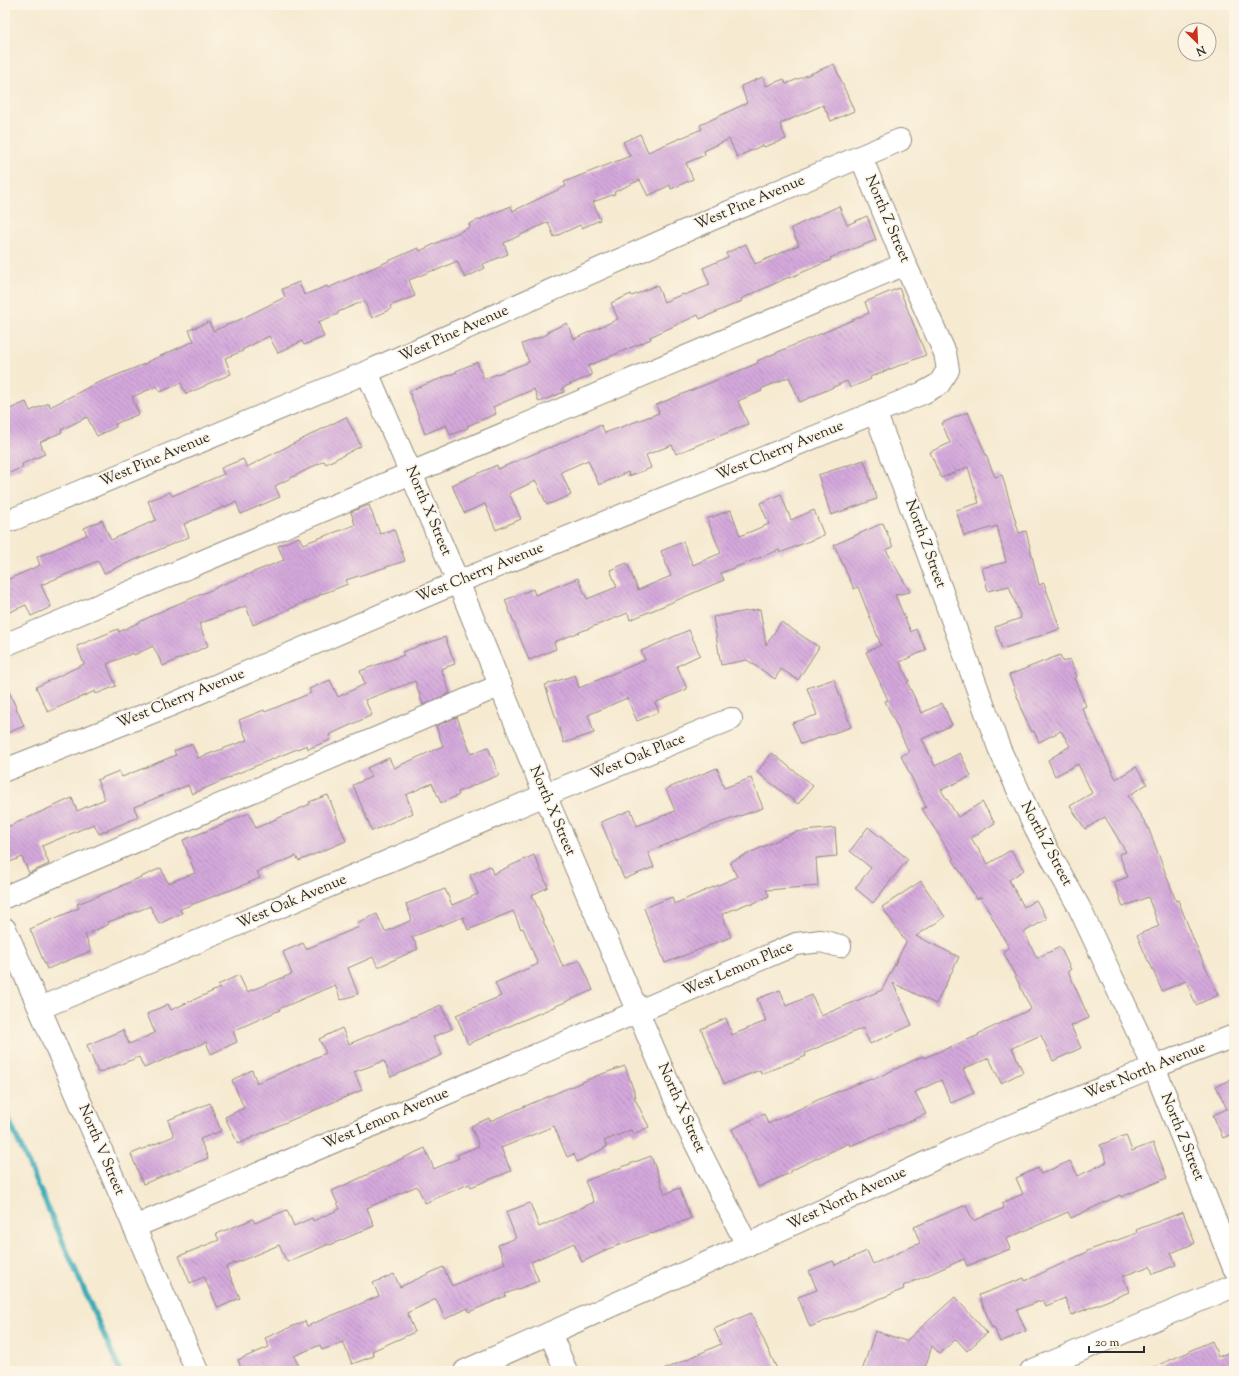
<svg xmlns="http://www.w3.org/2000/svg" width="1239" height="1376" font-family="'Sorts Mill Goudy',serif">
<defs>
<pattern id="building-back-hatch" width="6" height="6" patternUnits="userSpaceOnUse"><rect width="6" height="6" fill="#d4a8dc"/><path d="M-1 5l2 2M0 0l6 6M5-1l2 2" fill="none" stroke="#ac89b3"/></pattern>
</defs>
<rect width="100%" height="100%" fill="#fcf5e5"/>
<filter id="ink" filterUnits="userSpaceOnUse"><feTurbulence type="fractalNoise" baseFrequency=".025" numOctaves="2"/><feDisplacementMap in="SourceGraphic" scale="8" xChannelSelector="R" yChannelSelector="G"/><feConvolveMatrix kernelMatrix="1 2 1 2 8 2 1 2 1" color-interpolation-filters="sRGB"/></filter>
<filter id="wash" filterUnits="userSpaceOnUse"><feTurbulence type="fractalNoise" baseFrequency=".012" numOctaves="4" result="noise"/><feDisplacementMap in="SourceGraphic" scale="16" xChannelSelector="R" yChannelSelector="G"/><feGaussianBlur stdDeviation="0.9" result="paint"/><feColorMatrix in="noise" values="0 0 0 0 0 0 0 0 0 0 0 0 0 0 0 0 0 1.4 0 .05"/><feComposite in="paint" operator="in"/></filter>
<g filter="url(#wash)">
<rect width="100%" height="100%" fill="#f6ead1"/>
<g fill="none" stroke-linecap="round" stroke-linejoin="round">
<!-- stream -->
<polyline stroke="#3bacb7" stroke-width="5.5" points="5,1111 120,1371"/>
</g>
<g id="blocks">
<!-- building -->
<g fill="url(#building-back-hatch)">
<polygon points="834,64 854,111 831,121 823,105 780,124 786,139 764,147 763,145 737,157 729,139 704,151 705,155 686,163 693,179 671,189 670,185 648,196 640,180 614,192 615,194 593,202 600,220 582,228 580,225 554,237 548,222 504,243 508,254 483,264 485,268 465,278 457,261 435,271 434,270 409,280 415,296 390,306 391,309 372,318 364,301 338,312 338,314 318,322 324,337 304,345 302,341 278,353 269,336 242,350 243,351 225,358 231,374 205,385 205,386 186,394 181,383 160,392 157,386 132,397 139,414 115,424 116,427 97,436 87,417 61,430 62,432 40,442 45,454 22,464 23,467 5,475 5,411 26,402 30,411 49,403 50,407 95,384 147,363 147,362 194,341 189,330 209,322 213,331 237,321 285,297 282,289 299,282 304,295 327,286 328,288 418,248 420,251 470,227 469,224 511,206 513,211 566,186 564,182 630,156 623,142 640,134 648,152 702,129 700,125 747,103 741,86 763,77 766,86 784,79 786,84"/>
<polygon points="839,206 847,225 867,216 876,240 830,258 831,260 789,278 789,277 741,299 742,301 700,319 698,315 650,337 651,339 588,366 592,375 562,388 564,392 539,402 534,389 493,407 496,414 467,426 468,428 450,435 446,425 425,434 409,391 457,372 456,371 477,362 484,379 529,362 522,344 548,334 547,332 567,323 574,339 618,319 611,303 631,294 632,296 657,285 664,302 683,294 684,295 710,285 703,268 728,257 726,253 746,244 755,264 799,245 791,228"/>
<polygon points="899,288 926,355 870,377 871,379 850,388 847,381 800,402 789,377 761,389 762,391 738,401 748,424 676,454 672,445 646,455 651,468 629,476 628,472 599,485 588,460 561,472 571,495 547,505 536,481 509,493 521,519 496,530 485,504 464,513 452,485 497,465 498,469 550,447 550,448 601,425 605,433 659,413 656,405 758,363 757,361 869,313 865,302"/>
<polygon points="968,412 995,477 1002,475 1019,533 1026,531 1039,585 1044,583 1060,629 1002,649 995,627 1021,618 1009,586 988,591 982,568 1006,562 997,526 964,536 956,510 979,503 968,467 941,478 930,452 950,443 942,423"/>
<polygon points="346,417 361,446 326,464 324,461 275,486 280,497 241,514 236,502 184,524 189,537 104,573 98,561 41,585 51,607 31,616 26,605 5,614 5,581 40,565 37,557 87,535 84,528 102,520 111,540 156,520 148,501 170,492 172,496 224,474 221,468 243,459 247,467"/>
<polygon points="864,460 877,499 831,515 818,475"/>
<polygon points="781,494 791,520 814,510 824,535 780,553 779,550 721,573 724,580 630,620 628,613 554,642 556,649 529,660 505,600 533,589 535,595 578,578 587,599 617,587 610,570 627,563 638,590 671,576 661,551 683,542 693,565 721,553 707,519 731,510 740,536 769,524 760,503"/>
<polygon points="369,505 380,534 394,529 405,561 346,580 348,584 319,595 319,596 253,625 246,606 199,624 208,646 163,666 153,646 134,655 133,653 107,664 116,686 96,694 95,691 48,712 36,687 84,664 77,646 118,629 119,632 168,608 216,588 216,587 284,560 278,546 299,537 303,544 355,525 351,512"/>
<polygon points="883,523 893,547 886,550 910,592 895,595 911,632 916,629 926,650 900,662 909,681 907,682 922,713 942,703 952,725 922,739 935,766 960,753 971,776 941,790 958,817 982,802 995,823 971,838 988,864 1011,850 1024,870 1009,880 1024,907 1036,900 1047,919 1024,932 1037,958 1060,947 1071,970 1068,971 1089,1018 1071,1026 1081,1048 1053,1061 1041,1035 1012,1048 1023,1072 1001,1083 989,1058 963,1069 974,1093 951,1103 941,1080 915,1092 926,1114 899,1126 899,1125 850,1146 849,1143 790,1171 790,1173 758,1187 732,1129 764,1114 768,1124 822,1098 871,1078 872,1080 923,1056 924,1058 979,1035 978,1034 1031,1009 1003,951 1009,948 981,897 977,899 953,860 954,859 922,809 926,807 901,756 909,752 885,701 888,700 866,652 881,645 858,587 854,589 834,545"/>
<polygon points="760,609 766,645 781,622 819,647 798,680 781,669 775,679 747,660 721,665 713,617"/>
<polygon points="689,630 700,655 677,666 687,689 655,703 659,712 637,721 627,698 588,715 594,733 564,743 545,685 575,675 579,688 645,660 641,651"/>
<polygon points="445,637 455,664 441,669 450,693 423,705 415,681 365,700 372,715 329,735 330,740 308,749 307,745 231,776 231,777 192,794 188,785 134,807 138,817 99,834 94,824 42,846 49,864 29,873 22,857 5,864 5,828 72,798 77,811 105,799 97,780 119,771 122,777 176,755 174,751 192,744 198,758 247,740 239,720 264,710 265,712 311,693 309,689 330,680 338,697 365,684 360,671 404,655 402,652"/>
<polygon points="1060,655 1063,662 1070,659 1077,677 1074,678 1086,706 1082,708 1116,779 1136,767 1147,784 1128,796 1148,827 1176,901 1178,900 1197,948 1218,995 1196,1005 1186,981 1162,991 1149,961 1148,961 1137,935 1159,926 1148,897 1123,907 1114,882 1128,877 1119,854 1126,852 1105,817 1085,829 1070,806 1092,793 1078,764 1055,776 1048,760 1070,746 1061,731 1039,742 1034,731 1032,732 1021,709 1022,709 1009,675"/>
<polygon points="834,679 851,727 801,744 792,723 817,715 807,688"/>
<polygon points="5,682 24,726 5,734"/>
<polygon points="457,717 471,754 488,747 499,775 458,792 459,795 441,803 432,783 406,795 413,813 372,831 353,785 371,777 367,768 389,758 394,768 443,746 436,726"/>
<polygon points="772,753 813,786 798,804 757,772"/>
<polygon points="717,768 724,788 751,778 763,808 714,825 648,852 654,867 624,879 601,822 631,810 637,826 675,811 666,789"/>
<polygon points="328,795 346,841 299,861 296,856 257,872 260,878 236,888 180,909 182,913 159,924 150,906 133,913 108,922 109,924 85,935 91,951 47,969 30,929 79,908 77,904 121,887 121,886 161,868 168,883 195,873 183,840 225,824 225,823 249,813 256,828 310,804 309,802"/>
<polygon points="868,827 908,859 873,903 855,888 871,868 850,851"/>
<polygon points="835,828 837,856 816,858 818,886 766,890 769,896 750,905 749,903 722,914 731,937 665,963 644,908 672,897 674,904 737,877 730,862 795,832"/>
<polygon points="534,855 548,887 532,895 563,967 580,960 593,990 468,1044 456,1015 501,996 495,983 538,964 523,928 521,929 513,911 468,930 463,917 412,937 418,949 378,967 373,957 348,968 358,994 341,1000 335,985 279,1009 280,1010 233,1031 237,1042 211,1054 206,1042 144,1068 139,1057 98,1073 87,1045 123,1030 129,1044 155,1033 147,1014 168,1004 171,1010 220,988 218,985 239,975 247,992 292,974 283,952 303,943 306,949 359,927 357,923 377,914 385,932 412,920 406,904 445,889 452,905 478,894 470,875 490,866 493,874"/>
<polygon points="921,881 945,917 916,936 959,957 936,1004 893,983 912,1025 870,1044 863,1028 805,1053 806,1056 761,1074 760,1070 724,1084 701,1029 726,1018 732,1035 766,1021 757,999 780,990 786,1006 812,995 821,1016 882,990 906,942 882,907"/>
<polygon points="441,1005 452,1029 433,1037 442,1055 391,1077 384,1061 354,1072 362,1090 275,1127 238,1144 225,1117 244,1108 232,1080 252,1070 257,1083 326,1053 319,1039 342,1028 349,1044"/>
<polygon points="625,1066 636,1097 634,1097 649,1127 633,1134 631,1130 604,1141 607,1147 577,1162 574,1154 567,1157 554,1126 501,1148 511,1171 471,1187 469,1184 425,1203 417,1186 367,1208 374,1226 330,1245 329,1244 287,1262 279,1245 226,1267 240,1298 218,1308 204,1277 190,1283 179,1256 219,1240 216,1234 253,1219 255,1223 287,1210 294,1226 312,1218 313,1221 340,1209 332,1191 425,1148 434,1169 459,1158 457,1155 479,1146 471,1126 489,1118 490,1121 599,1075"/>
<polygon points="1234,1079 1234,1133 1223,1138 1213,1115 1227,1109 1216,1086"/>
<polygon points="210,1103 221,1131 200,1139 208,1158 143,1184 131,1154 174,1136 168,1120"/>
<polygon points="1126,1135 1132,1151 1153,1143 1167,1178 1121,1197 1120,1195 1071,1218 1068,1212 1006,1239 1010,1249 967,1266 964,1259 903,1286 904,1289 810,1327 798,1297 817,1290 809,1271 833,1261 835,1265 867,1251 873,1264 920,1243 914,1227 966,1205 973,1221 1004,1208 1002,1203 1023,1194 1016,1178 1038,1168 1041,1174 1070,1161 1078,1176 1107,1162 1100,1145"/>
<polygon points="651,1156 665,1194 679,1188 691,1218 652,1234 652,1233 605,1250 605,1251 582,1262 574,1243 531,1262 539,1281 505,1294 506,1296 469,1312 468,1308 445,1319 436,1299 407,1313 415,1332 372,1351 374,1356 352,1364 343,1342 322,1350 320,1345 294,1356 301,1371 242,1371 238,1360 269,1347 265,1338 305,1321 307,1326 379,1296 373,1283 394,1274 400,1287 443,1267 452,1286 505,1263 498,1245 516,1238 506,1212 530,1203 539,1227 594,1202 585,1181"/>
<polygon points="1183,1212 1195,1243 1171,1253 1176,1265 1153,1274 1150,1266 1123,1276 1129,1292 1072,1315 1065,1298 1046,1306 1043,1300 1017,1310 1026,1331 1000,1342 994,1327 992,1328 979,1295 1024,1278 1025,1281 1087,1252 1087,1251 1137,1233 1136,1230"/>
<polygon points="955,1297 987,1333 967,1351 956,1339 940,1354 932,1346 924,1371 862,1371 875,1331 906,1341"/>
<polygon points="751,1313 778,1371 661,1371 721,1344 714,1329"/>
<polygon points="1212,1341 1218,1357 1234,1350 1234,1371 1144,1371 1189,1352 1189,1351"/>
</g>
</g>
</g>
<g filter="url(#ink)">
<use href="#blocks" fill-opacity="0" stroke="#908a7e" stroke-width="1"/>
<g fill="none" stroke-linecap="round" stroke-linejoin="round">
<defs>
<g id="minor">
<polyline points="367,372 458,582 545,795 684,1120 747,1245"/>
<polyline points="875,412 907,496 999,748 1037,831 1079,907 1154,1067 1234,1268"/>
<polyline points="5,521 14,519 367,372 710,220 900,140"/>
<polyline points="5,645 905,264"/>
<polyline points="5,770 173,704 458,582 923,393 939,384 948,370 945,353 905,264 861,157"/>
<polyline points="5,897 501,685"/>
<polyline points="5,929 197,1371"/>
<polyline points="40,1008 545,795 731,719"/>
<polyline points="134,1227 796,944 821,941 840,946"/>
<polyline points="550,1333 566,1371"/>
<polyline points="465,1371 747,1245 958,1148 1154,1067 1234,1036"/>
<polyline points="1031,1371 1234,1286"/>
</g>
</defs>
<!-- minor casing -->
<use href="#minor" stroke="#908a7e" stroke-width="24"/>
<!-- minor -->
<use href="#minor" stroke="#fff" stroke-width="22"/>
</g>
</g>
<g text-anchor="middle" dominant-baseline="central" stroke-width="3.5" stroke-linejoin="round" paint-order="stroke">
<!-- street labels -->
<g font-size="15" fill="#2b2b2b" stroke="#fcf5e5">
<text transform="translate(750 203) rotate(-23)">West Pine Avenue</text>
<text transform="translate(887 219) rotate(67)">North Z Street</text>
<text transform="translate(454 334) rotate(-24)">West Pine Avenue</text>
<text transform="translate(780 451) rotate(-22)">West Cherry Avenue</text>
<text transform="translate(155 460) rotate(-23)">West Pine Avenue</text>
<text transform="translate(428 511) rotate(67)">North X Street</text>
<text transform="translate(925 544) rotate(70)">North Z Street</text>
<text transform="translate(480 573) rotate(-22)">West Cherry Avenue</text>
<text transform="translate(181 699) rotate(-22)">West Cherry Avenue</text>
<text transform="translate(638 757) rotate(-22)">West Oak Place</text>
<text transform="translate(552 811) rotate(67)">North X Street</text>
<text transform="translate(1046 844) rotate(62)">North Z Street</text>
<text transform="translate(292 902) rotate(-23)">West Oak Avenue</text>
<text transform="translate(738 969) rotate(-23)">West Lemon Place</text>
<text transform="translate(1145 1071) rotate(-22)">West North Avenue</text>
<text transform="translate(681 1108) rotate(66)">North X Street</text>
<text transform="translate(386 1119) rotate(-23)">West Lemon Avenue</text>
<text transform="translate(1182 1137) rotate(68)">North Z Street</text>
<text transform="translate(101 1150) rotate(67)">North V Street</text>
<text transform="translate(847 1199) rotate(-25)">West North Avenue</text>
</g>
</g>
<!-- margin -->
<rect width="1239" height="1376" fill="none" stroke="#fcf5e5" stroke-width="20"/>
<!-- north arrow -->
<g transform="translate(1197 42) rotate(156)"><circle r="19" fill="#fcf5e5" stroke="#a8a49b"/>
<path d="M0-3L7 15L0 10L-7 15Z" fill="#c8321e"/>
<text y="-6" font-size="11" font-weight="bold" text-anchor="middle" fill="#2b2b2b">N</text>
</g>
<!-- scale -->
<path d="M1089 1346v6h55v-6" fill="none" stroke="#2b2b2b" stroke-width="2"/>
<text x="1095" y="1346" font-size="12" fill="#2b2b2b" stroke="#fcf5e5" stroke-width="3" paint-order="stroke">20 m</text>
</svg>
